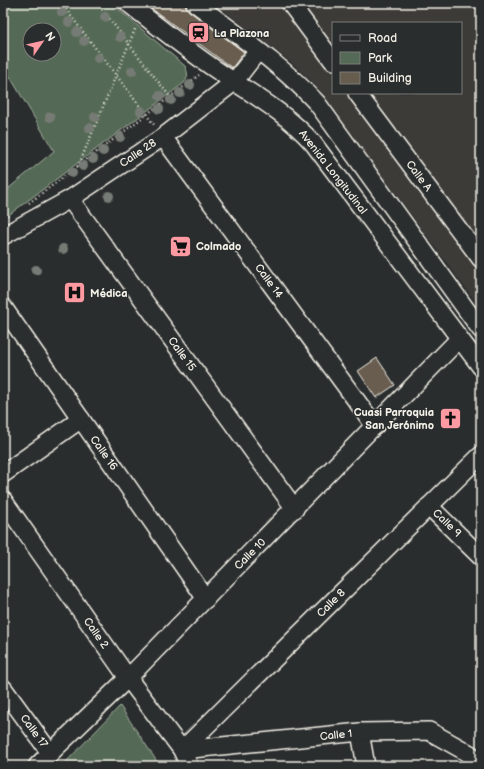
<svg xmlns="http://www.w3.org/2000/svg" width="484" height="769" font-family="'Balsamiq Sans',sans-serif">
<rect width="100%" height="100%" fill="#2a2d2e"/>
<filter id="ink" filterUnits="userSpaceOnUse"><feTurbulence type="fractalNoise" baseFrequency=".025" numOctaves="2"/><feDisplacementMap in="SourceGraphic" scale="8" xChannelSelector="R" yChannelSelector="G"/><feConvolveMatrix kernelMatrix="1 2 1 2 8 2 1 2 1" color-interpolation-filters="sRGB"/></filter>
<g filter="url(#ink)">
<!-- built -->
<path fill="#3c3b38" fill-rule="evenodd" d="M214,3h267v306l-168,-226 -21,-20zM333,23h128v70h-128z"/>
<!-- green -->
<g fill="#546a56" stroke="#a4ae9f" fill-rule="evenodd">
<path d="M3,3h108l74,63c3,7 4,11 -1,17l-178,134 -3,-4v-20l51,-42 -51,-86zM30,30h24v24h-24z"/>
<polygon points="120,706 160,766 62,766"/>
</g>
<!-- building -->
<g fill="#675d4f" stroke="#f4f1e8">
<polygon points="144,3 183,3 189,11 244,52 232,68"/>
<polygon points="377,358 395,385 376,398 358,371"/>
</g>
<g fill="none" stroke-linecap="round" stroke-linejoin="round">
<defs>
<g id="minor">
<path d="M128,3c29,23 59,47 90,68 35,24 66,40 95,72l168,224"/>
<path d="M195,3c42,32 86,61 122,100l164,227"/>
<polyline points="290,3 333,61"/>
<polyline points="357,93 481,259"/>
<polyline points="163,137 375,426"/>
<polyline points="70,199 295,509"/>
<polyline points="3,236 70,199 163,137 234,82 258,51"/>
<polyline points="3,307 206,599"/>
<polyline points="3,474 81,419"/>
<polyline points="3,500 128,678 182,750 189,766"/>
<polyline points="429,506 481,557"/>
<polyline points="3,688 51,754"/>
<polyline points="360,732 366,766"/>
<polyline points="182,750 481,455"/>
<polyline points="182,750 360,732 429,731 470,754 481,762"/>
<polyline points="37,766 128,678 459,339"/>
</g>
</defs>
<!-- minor casing -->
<use href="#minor" stroke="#f4f1e8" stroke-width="20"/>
<!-- path -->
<g stroke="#f4f1e8" stroke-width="2.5" stroke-dasharray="1 3" stroke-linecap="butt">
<polyline points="61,3 155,126"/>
<polyline points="97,3 171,98"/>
<polyline points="78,167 136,27"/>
<polyline points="29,203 199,75"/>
</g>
<!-- minor -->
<use href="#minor" stroke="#2a2d2e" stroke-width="17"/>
</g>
<!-- trees -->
<g fill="#767b74">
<circle cx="62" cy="12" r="5"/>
<circle cx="105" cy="17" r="5"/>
<circle cx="69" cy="22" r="5"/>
<circle cx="77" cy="32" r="5"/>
<circle cx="120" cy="37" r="5"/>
<circle cx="84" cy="41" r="5"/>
<circle cx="98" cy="58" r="5"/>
<circle cx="132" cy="71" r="5"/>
<circle cx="190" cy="85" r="5"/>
<circle cx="180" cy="93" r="5"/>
<circle cx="160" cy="96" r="5"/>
<circle cx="171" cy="100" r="5"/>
<circle cx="159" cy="109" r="5"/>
<circle cx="141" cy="111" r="5"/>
<circle cx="50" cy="117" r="5"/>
<circle cx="95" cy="117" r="5"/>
<circle cx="90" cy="128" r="5"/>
<circle cx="120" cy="137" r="5"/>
<circle cx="103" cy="151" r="5"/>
<circle cx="93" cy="159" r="5"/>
<circle cx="83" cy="166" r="5"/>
<circle cx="72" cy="173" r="5"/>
<circle cx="109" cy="196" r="5"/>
<circle cx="63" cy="249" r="5"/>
<circle cx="36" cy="270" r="5"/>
</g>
</g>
<!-- icons -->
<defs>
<symbol id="station-square" viewBox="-11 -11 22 22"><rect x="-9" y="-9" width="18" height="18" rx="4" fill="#ff9aa2" stroke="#2a2d2e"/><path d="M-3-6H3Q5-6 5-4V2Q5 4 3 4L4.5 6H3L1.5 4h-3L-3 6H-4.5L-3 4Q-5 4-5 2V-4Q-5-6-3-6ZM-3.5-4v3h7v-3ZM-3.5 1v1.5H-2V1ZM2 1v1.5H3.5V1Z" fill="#111"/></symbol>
<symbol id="supermarket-square" viewBox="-11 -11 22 22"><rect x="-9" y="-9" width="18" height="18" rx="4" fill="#ff9aa2" stroke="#2a2d2e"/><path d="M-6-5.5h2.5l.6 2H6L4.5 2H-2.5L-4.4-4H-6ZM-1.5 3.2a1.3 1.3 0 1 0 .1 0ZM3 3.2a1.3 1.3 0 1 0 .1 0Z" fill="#111"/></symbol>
<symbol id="hospital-square" viewBox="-11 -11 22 22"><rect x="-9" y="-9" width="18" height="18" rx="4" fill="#ff9aa2" stroke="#2a2d2e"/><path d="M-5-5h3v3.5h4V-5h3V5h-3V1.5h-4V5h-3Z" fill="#111"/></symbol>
<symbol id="church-square" viewBox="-11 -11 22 22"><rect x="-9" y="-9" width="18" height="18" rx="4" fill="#ff9aa2" stroke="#2a2d2e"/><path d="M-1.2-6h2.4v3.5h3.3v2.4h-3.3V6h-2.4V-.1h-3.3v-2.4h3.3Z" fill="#111"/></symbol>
</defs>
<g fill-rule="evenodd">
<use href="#station-square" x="186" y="20" width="25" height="25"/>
<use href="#supermarket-square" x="168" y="234" width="25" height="25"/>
<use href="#hospital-square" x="62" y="280" width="25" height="25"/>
<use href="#church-square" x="438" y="406" width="25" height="25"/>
</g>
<g text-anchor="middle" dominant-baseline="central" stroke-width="3" stroke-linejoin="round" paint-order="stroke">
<!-- poi labels -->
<g font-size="11" font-weight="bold" fill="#f4f1e8" stroke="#2a2d2e" text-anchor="start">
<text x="214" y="33">La Plazona</text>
<text x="196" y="246">Colmado</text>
<text x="90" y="293">Médica</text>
<text x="434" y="412" text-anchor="end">Cuasi Parroquia<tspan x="434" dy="13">San Jerónimo</tspan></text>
</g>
<!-- street labels -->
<g font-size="11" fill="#f4f1e8" stroke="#2a2d2e">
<text transform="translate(138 153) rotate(-34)">Calle 28</text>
<text transform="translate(333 172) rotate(52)">Avenida Longitudinal</text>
<text transform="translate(419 176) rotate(53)">Calle A</text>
<text transform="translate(269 281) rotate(54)">Calle 14</text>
<text transform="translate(182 354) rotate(54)">Calle 15</text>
<text transform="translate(104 453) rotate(55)">Calle 16</text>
<text transform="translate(447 523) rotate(44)">Calle 9</text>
<text transform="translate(250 554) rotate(-45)">Calle 10</text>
<text transform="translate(331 603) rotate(-45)">Calle 8</text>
<text transform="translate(96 633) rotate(55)">Calle 2</text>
<text transform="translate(34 731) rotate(54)">Calle 17</text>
<text transform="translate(336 735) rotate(-6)">Calle 1</text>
</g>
</g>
<!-- margin -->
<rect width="484" height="769" fill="none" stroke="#2a2d2e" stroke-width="16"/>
<rect x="8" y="8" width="468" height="753" fill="none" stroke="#f4f1e8" stroke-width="1.5" filter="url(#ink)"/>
<!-- legend -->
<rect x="332" y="22" width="130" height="72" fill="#2a2d2e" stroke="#7b7b78"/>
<rect x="340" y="35" width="20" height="6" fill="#2a2d2e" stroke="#7b7b78"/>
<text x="368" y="42" font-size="12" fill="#f4f1e8">Road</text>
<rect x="340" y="52" width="20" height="12" fill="#546a56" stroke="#7b7b78"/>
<text x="368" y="62" font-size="12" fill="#f4f1e8">Park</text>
<rect x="340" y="72" width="20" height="12" fill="#675d4f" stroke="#7b7b78"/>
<text x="368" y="82" font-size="12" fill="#f4f1e8">Building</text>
<!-- north arrow -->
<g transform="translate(42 42) rotate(56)"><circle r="19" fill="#2a2d2e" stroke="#7b7b78"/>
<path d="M0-3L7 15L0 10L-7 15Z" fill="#ff9aa2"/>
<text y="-6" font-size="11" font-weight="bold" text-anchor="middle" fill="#f4f1e8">N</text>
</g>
</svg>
